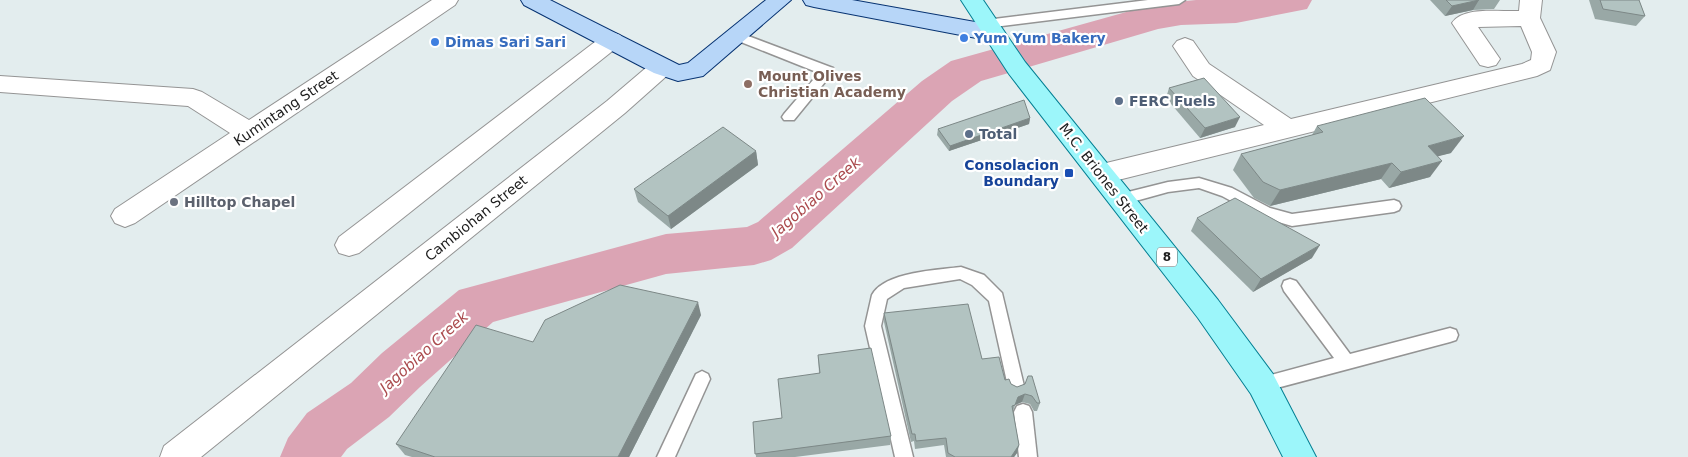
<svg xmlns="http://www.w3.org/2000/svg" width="1688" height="457" font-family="'DejaVu Sans',sans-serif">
<rect width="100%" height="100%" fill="#e3edee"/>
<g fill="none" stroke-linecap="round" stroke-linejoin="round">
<!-- river -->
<polygon fill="#dba4b4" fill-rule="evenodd" points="1196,0 1312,0 1307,9 1236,23 1181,25 1158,29 981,81 952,101 792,248 771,260 754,265 666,274 493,322 420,387 389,417 347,449 341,457 280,457 288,438 307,413 351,383 382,353 459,290 666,234 747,227 758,222 922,81 951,61 1155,4"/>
<defs>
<g id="lane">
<polygon points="1148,0 1185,0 1179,4 986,28 980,24 986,20"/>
<polygon points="735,31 833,68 834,71 794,120 784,120 782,117 784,114 819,73 731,38 729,35 731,32"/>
<polygon points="1199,178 1232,188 1270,208 1292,214 1394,200 1399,202 1401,206 1399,210 1394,212 1292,226 1261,217 1222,196 1199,188 1168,192 1121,205 1116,203 1114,199 1116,195 1168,182"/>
<path d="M961,267l23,8 18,18 22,93 -3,5 -6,3 -6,-3 -20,-90 -17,-16 -12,-6 -56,9 -17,11 -6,27 32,131h-18l-30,-131 7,-31c12,-23 66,-25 89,-28z"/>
<polygon points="1290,279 1296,281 1350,354 1450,328 1456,330 1458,335 1456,340 1450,342 1262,392 1256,389 1254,384 1256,379 1334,358 1284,291 1282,286 1284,281"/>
<polygon points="702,371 708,374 710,379 675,457 657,457 696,374"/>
<polygon points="1023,404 1029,406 1032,412 1037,457 1019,457 1014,412 1017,406"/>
</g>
<g id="street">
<polygon points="432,0 458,0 455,5 135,223 125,227 115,223 111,216 115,209 230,133 188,106 0,92 0,76 193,89 202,92 249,120"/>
<path d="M1520,0h22l-2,18 16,34 -6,18 -13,6 -435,108 -9,-3 -4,-7 4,-7 9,-3 162,-39 -71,-49 -20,-30 4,-5 8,-3 8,3 16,23 82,55 231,-55 9,-4 1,-8 -11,-26 -43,1 22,32 -4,6 -8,2 -8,-2 -28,-42c11,-17 48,-11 67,-12z"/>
<polygon points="612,32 620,35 624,40 620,45 359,253 349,256 339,253 335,245 339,237 604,35"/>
<polygon points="662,59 670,61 674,67 670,73 625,113 201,457 160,457 164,446 607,101 654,61"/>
</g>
<g id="secondary">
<polygon points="521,0 550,0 679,65 688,63 766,0 791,0 703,76 678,81 654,73 524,5"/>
<polygon points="803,0 852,0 992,25 1000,28 1003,33 1000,38 992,41 814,7 806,5"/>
</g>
<polygon id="primary" points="961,0 983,0 1025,62 1218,300 1273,374 1316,457 1283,457 1251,394 1198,318 1009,74"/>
</defs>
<!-- lane casing -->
<use href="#lane" stroke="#949494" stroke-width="3"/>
<!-- street casing -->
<use href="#street" stroke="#949494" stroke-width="2"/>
<!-- secondary casing -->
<use href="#secondary" stroke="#073372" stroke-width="2"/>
<!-- primary casing -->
<use href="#primary" stroke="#037f93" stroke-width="2"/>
<!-- lane -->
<use href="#lane" fill="#fff" fill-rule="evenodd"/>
<!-- street -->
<use href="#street" fill="#fff" fill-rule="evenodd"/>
<!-- secondary -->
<use href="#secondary" fill="#b7d6f8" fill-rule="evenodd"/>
<!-- primary -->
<use href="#primary" fill="#9cf6fa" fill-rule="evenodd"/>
</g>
<!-- wall -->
<g fill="#99a8a6">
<polygon points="1430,0 1500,0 1494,9 1473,10 1445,16"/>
<polygon points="1589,0 1639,0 1645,16 1636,26 1595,19"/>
<polygon points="1169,88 1235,127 1200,138 1166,98"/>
<polygon points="1030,118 1029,124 949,151 937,135 938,129"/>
<polygon points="1317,126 1451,153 1437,156 1430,177 1389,188 1381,179 1270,206 1254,198 1233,170 1241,154 1312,135"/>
<polygon points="756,151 758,165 671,229 638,202 634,189"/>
<polygon points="1197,218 1312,258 1253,292 1191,231"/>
<polygon points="884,313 982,359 1011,384 1017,387 1025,384 1040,403 1037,411 1034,411 1030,404 1022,402 1015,405 1013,411 1019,445 1017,453 1014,457 946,457 944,445 915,449 914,441 911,442 884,322"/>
<polygon points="701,315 629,457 412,457 405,455 396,444 533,342"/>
<polygon points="818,355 891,436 890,445 795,457 756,457 753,422 782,418 819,373"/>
</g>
<!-- shaded-wall -->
<g fill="#7d8887">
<polygon points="1479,0 1473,10 1445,16 1452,6"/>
<polygon points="1240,117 1235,127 1200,138 1205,128"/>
<polygon points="1030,118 1029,124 949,151 950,146"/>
<polygon points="1464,136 1451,153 1416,162 1428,146"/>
<polygon points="756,151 758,165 671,229 668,216"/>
<polygon points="1442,161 1430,177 1389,188 1401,172"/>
<polygon points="1392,163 1381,179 1270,206 1280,190"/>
<polygon points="1320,245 1312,258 1253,292 1261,279"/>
<polygon points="698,302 701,315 629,457 618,457"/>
<polygon points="1025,394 1022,402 1015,405 1012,414 1018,397"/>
<polygon points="1019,445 1017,453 1014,457 1011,457"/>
</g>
<!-- building -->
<g fill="#b2c3c1" stroke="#7d8887">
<polygon points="1446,0 1479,0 1452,6"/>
<polygon points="1600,0 1639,0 1645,16 1603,9"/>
<polygon points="1204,78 1240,117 1205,128 1169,88"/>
<polygon points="1425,98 1464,136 1428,146 1442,161 1401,172 1392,163 1280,190 1263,182 1241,154 1323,132 1317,126"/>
<polygon points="1024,100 1030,118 950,146 938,129"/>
<polygon points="723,127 756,151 668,216 634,189"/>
<polygon points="1235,198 1320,245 1261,279 1197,218"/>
<polygon points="620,285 698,302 618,457 435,457 396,444 476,325 533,342 545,320"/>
<polygon points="968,304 982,359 999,357 1005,380 1009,379 1011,384 1017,387 1025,384 1028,376 1032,376 1040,403 1037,403 1032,396 1025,394 1018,397 1015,405 1012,406 1019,445 1011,457 955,457 948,453 946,438 916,441 915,434 912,434 884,313"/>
<polygon points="871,348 891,436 755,454 753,422 782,418 778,379 820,373 818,355"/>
</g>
<!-- markers -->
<g fill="#3f7fe0" stroke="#fff" stroke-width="2">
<circle cx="964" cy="38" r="5"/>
<circle cx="435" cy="42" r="5"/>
</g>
<circle fill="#8d6e63" stroke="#fff" stroke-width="2" cx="748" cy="84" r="5"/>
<g fill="#5c6f8a" stroke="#fff" stroke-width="2">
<circle cx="1119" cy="101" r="5"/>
<circle cx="969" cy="134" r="5"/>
</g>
<rect fill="#1a4fb4" stroke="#fff" stroke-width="2" x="1064" y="168" width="10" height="10" rx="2.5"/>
<circle fill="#6b7280" stroke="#fff" stroke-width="2" cx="174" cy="202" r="5"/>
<g text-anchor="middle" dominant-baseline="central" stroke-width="4.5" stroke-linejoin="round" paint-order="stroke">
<!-- shield labels -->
<rect fill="#fff" stroke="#616161" stroke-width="1" x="1157" y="247.5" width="20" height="19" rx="4"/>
<g font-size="12" font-weight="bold" fill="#1d1d1d">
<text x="1167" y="257">8</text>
</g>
<!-- shop labels -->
<g font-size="14" font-weight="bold" fill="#366cbe" stroke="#fff" text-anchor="start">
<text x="974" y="38">Yum Yum Bakery</text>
<text x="445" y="42">Dimas Sari Sari</text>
</g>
<!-- education labels -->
<g font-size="14" font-weight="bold" fill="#785e54" stroke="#fff" text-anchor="start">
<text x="758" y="76">Mount Olives<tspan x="758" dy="16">Christian Academy</tspan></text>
</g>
<!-- service labels -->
<g font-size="14" font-weight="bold" fill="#4e5e75" stroke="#fff" text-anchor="start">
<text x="1129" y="101">FERC Fuels</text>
<text x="979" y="134">Total</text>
</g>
<!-- street labels -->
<g font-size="14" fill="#1d1d1d" stroke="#fff">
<text transform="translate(286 108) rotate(-34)">Kumintang Street</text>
<text transform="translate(1104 178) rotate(52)">M.C. Briones Street</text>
<text transform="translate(476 218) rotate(-39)">Cambiohan Street</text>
</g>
<!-- transit labels -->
<g font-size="14" font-weight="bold" fill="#164399" stroke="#fff" text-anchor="end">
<text x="1059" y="165">Consolacion<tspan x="1059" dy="16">Boundary</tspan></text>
</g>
<!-- worship labels -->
<g font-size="14" font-weight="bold" fill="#5b616d" stroke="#fff" text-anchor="start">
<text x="184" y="202">Hilltop Chapel</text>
</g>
<!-- water labels -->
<g font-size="15" font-style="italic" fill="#ab4b4e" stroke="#fff">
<text transform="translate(816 197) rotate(-41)">Jagobiao Creek</text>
<text transform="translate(424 352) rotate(-42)">Jagobiao Creek</text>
</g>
</g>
</svg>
